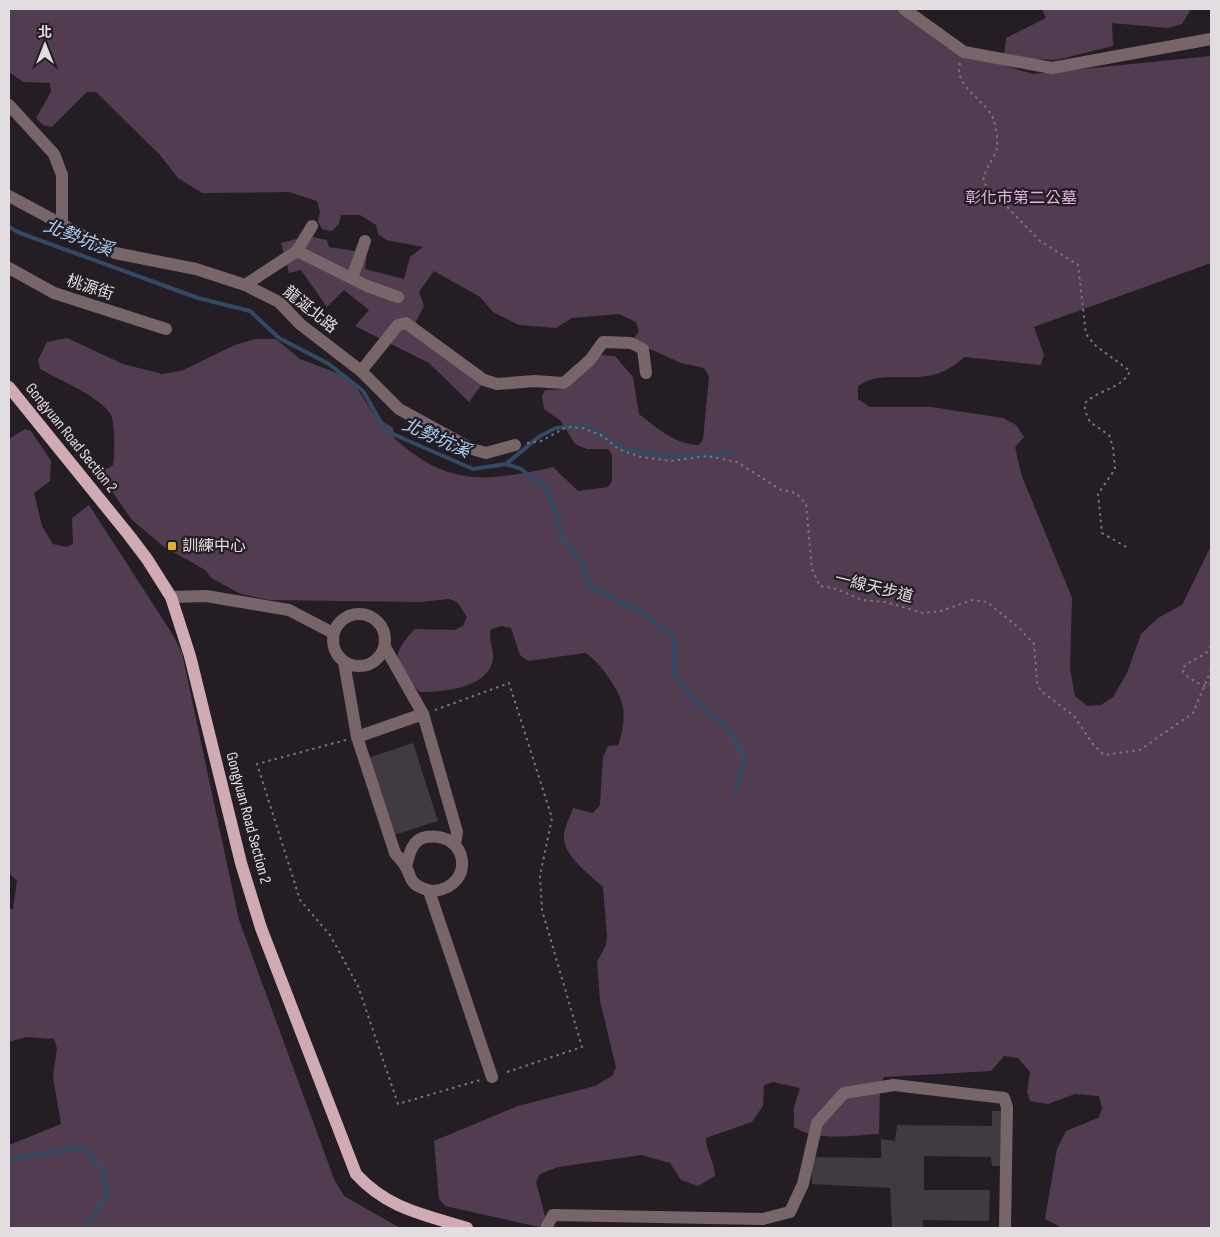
<svg xmlns="http://www.w3.org/2000/svg" width="1220" height="1237" font-family="'Sofia Sans Condensed','Noto Sans TC',sans-serif">
<rect width="100%" height="100%" fill="#241e24"/>
<!-- green -->
<g fill="#513c50">
<path d="M9,9h889l77,48 58,17 178,-18v207l-177,64 10,28 -3,10 -77,-8c-38,37 -74,7 -106,29v13l12,8h61l72,11 13,7 8,12 -9,10 6,27 51,124 -2,71 5,27 12,10 14,-1 12,-8 14,-24 14,-39 17,-16 24,-13 29,-59v682h-149l-17,-9 12,-70 9,-18 32,-13 4,-9 -3,-13 -24,-2 -27,10 -18,-3 -3,-10 3,-19 -12,-14 -14,-2 -13,15 -107,6 -4,8 -1,49c-26,1 -62,8 -85,-7v-20l6,-19 -27,-6 -9,3 -1,21 -11,16 -46,16c0,14 9,24 9,38l-17,10 -17,-6 -11,-17 -28,-8 -84,12 -18,7 -4,8 10,38 -7,7 -94,-21 -6,-7 -5,-58 84,-35 77,-20 17,-10 4,-9 -16,-66 -3,-39 9,-17 1,-9 -4,-49c-13,-12 -41,-32 -39,-52 1,-9 6,-18 9,-27l20,5 7,-8 3,-48 5,-11 10,-1c4,-10 7,-27 5,-38 -3,-16 -24,-47 -38,-54l-57,8 -8,-6 -9,-27 -10,-2 -10,3c-3,11 3,19 2,30 -4,29 -50,33 -73,33 -25,-26 -33,-34 -5,-63l39,1 9,-4 4,-9 -10,-15 -8,-3 -29,3 -151,-2 -28,-6 -30,-16 -6,-8 -42,-24 -31,-26 -28,-40 1,-10 8,-5c2,-10 2,-42 -2,-50 -11,-19 -52,-35 -71,-46l-2,-9 9,-18 20,-4 56,26 39,10 19,-3 54,-26 20,-6h21l24,20 37,14 17,11 22,33 17,11 1,10c54,49 92,44 159,29l25,24 30,-4 4,-6v-26l-4,-6h-21l-12,-5 -14,-23 -17,-12 -2,-13 3,-6 22,-1 28,-31 6,-3 14,1 18,21 6,37c18,14 35,30 60,31l4,-6 6,-62 -5,-9 -23,-5 -49,-22 7,-10 -3,-9 -17,-8 -47,4 -16,10 -37,-3 -26,-13 -13,-15 -46,-26 -15,21 5,14 -12,23 73,51 -16,22 -40,-39 -74,-37 14,-16 -25,-20 -17,17 -26,-37 -12,3 -8,-30 27,-7 19,4 2,7 38,6 -2,16 39,10 6,-22 13,-10 -37,-7 -8,-6 -2,-9 -16,-10h-19l-2,9 -7,7 -10,-2 -4,-8 2,-9 -3,-11 -28,-9 -87,1 -24,-15 -18,-23 -64,-63h-9l-35,35 -9,-2 -7,-7 15,-26 -1,-9 -27,-1 -14,-10z"/>
<polygon points="1042,9 1191,9 1182,24 1168,28 1112,23 1113,46 1056,60 1004,57 1006,38 1046,18"/>
<polygon points="25,429 31,431 51,461 50,481 34,493 42,526 53,544 67,547 73,544 72,518 89,505 173,635 182,653 239,920 334,1179 344,1196 400,1228 9,1228 9,1145 61,1124 53,1077 57,1048 54,1039 26,1037 9,1042 9,908 13,909 17,881 9,873 9,439"/>
</g>
<g fill="none" stroke-linecap="round" stroke-linejoin="round">
<!-- stream -->
<g stroke="#324a63" stroke-width="4">
<polyline points="9,227 20,233 198,298 250,311 279,338 329,364 363,391 386,431 473,469 506,464 521,469 546,488 554,508 563,540 583,565 589,586 643,613 674,637 674,674 691,696 729,730 745,758 735,792"/>
<polyline points="506,464 540,436 556,428 587,425 625,450 682,457 731,453"/>
<polyline points="9,1159 83,1147 102,1168 107,1194 86,1228"/>
</g>
</g>
<!-- building -->
<g fill="#403a41">
<polygon points="413,743 438,821 391,836 367,758"/>
<polygon points="992,1111 1003,1111 1002,1166 992,1166 991,1157 924,1156 924,1190 990,1190 989,1221 923,1220 923,1228 892,1228 890,1188 812,1184 812,1157 881,1158 881,1139 895,1141 897,1125 992,1126"/>
</g>
<g fill="none" stroke-linecap="round" stroke-linejoin="round">
<!-- path -->
<g stroke="#7b757a" stroke-width="2" stroke-dasharray="2.5 4" stroke-linecap="butt">
<path d="M960,63c-7,25 28,37 34,58 2,7 4,19 3,26 -1,10 -12,19 -14,35l56,58 39,25 8,69 10,12 34,25c-8,18 -31,18 -45,32v8l5,11 19,13 4,12 2,22 -17,25 4,39 26,15"/>
<polyline points="527,443 541,441 567,427 583,428 603,436 618,449 641,457 671,461 707,456 737,462 781,490 796,493 806,504 812,569 820,586 837,589 862,600 886,602 923,613 941,611 972,600 987,602 1019,628 1034,644 1037,682 1041,691 1074,716 1092,743 1104,755 1140,750 1193,713 1211,670"/>
<path d="M1211,646c-6,13 -21,12 -29,23 4,9 14,13 23,17l6,-3"/>
<polyline points="435,710 509,683 552,818 540,876 542,910 582,1047 504,1073"/>
<polyline points="346,740 257,764 300,900 330,935 358,986 398,1104 480,1080"/>
</g>
<!-- minor -->
<g stroke="#776569" stroke-width="12">
<polyline points="904,9 964,52 1052,68 1211,39"/>
<polyline points="9,105 54,154 62,175 62,226"/>
<polyline points="9,196 115,253 196,269 245,285 279,302 300,324 361,371 399,409 472,449 486,453 515,445"/>
<polyline points="297,251 367,286 398,297"/>
<polyline points="9,268 54,293 166,329"/>
<polyline points="352,278 365,241"/>
<polyline points="245,285 297,251 312,226"/>
<polyline points="361,371 398,325 406,323 484,380 497,384 534,381 564,383 590,360 603,342 631,343 643,349 646,373"/>
<polyline points="171,597 206,596 289,610 333,633"/>
<circle cx="359" cy="640" r="26"/>
<polyline points="385,647 423,714"/>
<path d="M344,662l13,75 38,116c4,5 9,10 12,16 2,4 3,10 7,14 4,4 14,8 20,8 42,-5 35,-60 -8,-54 -14,2 -17,18 -20,30"/>
<polyline points="357,737 423,714 457,832 455,844"/>
<polyline points="429,891 492,1077"/>
<polyline points="546,1228 553,1215 763,1219 790,1212 803,1184 817,1123 844,1093 894,1085 1004,1098 1007,1107 1005,1228"/>
</g>
<!-- major -->
<path stroke="#d1abb4" stroke-width="12" d="M9,387l119,147 19,25 24,38 19,59 51,207 20,65 95,246c32,35 67,40 111,54"/>
</g>
<!-- markers -->
<rect fill="#dfb034" stroke="#241e24" stroke-width="2" x="167" y="541" width="10" height="10" rx="2.5"/>
<g text-anchor="middle" dominant-baseline="central" stroke-width="4.5" stroke-linejoin="round" paint-order="stroke">
<!-- park labels -->
<g font-size="16" fill="#e2b0de" stroke="#241e24">
<text x="1021" y="198">彰化市第二公墓</text>
</g>
<!-- street labels -->
<g font-size="16" fill="#e2dde1" stroke="#241e24">
<text transform="translate(90 288) rotate(18)">桃源街</text>
<text transform="translate(310 310) rotate(39)">龍涎北路</text>
<text transform="translate(71 438) rotate(51)">Gongyuan Road Section 2</text>
<text transform="translate(874 588) rotate(14)">一線天步道</text>
<text transform="translate(248 818) rotate(75)">Gongyuan Road Section 2</text>
</g>
<!-- poi labels -->
<g font-size="16" fill="#e2dde1" stroke="#241e24" text-anchor="start">
<text x="182" y="546">訓練中心</text>
</g>
<!-- water labels -->
<g font-size="18" font-style="italic" fill="#accff6" stroke="#241e24">
<text transform="translate(78 238) rotate(21)">北勢坑溪</text>
<text transform="translate(436 438) rotate(24)">北勢坑溪</text>
</g>
</g>
<!-- border -->
<rect width="1220" height="1237" fill="none" stroke="#e2dde1" stroke-width="20"/>
<!-- north arrow -->
<g transform="translate(45 45)" stroke="#241e24" stroke-width="4" paint-order="stroke">
<path d="M0-4L9 19L0 12L-9 19Z" fill="#e2dde1"/>
<text y="-8" font-size="14" font-weight="bold" text-anchor="middle" fill="#e2dde1">北</text>
</g>
</svg>
